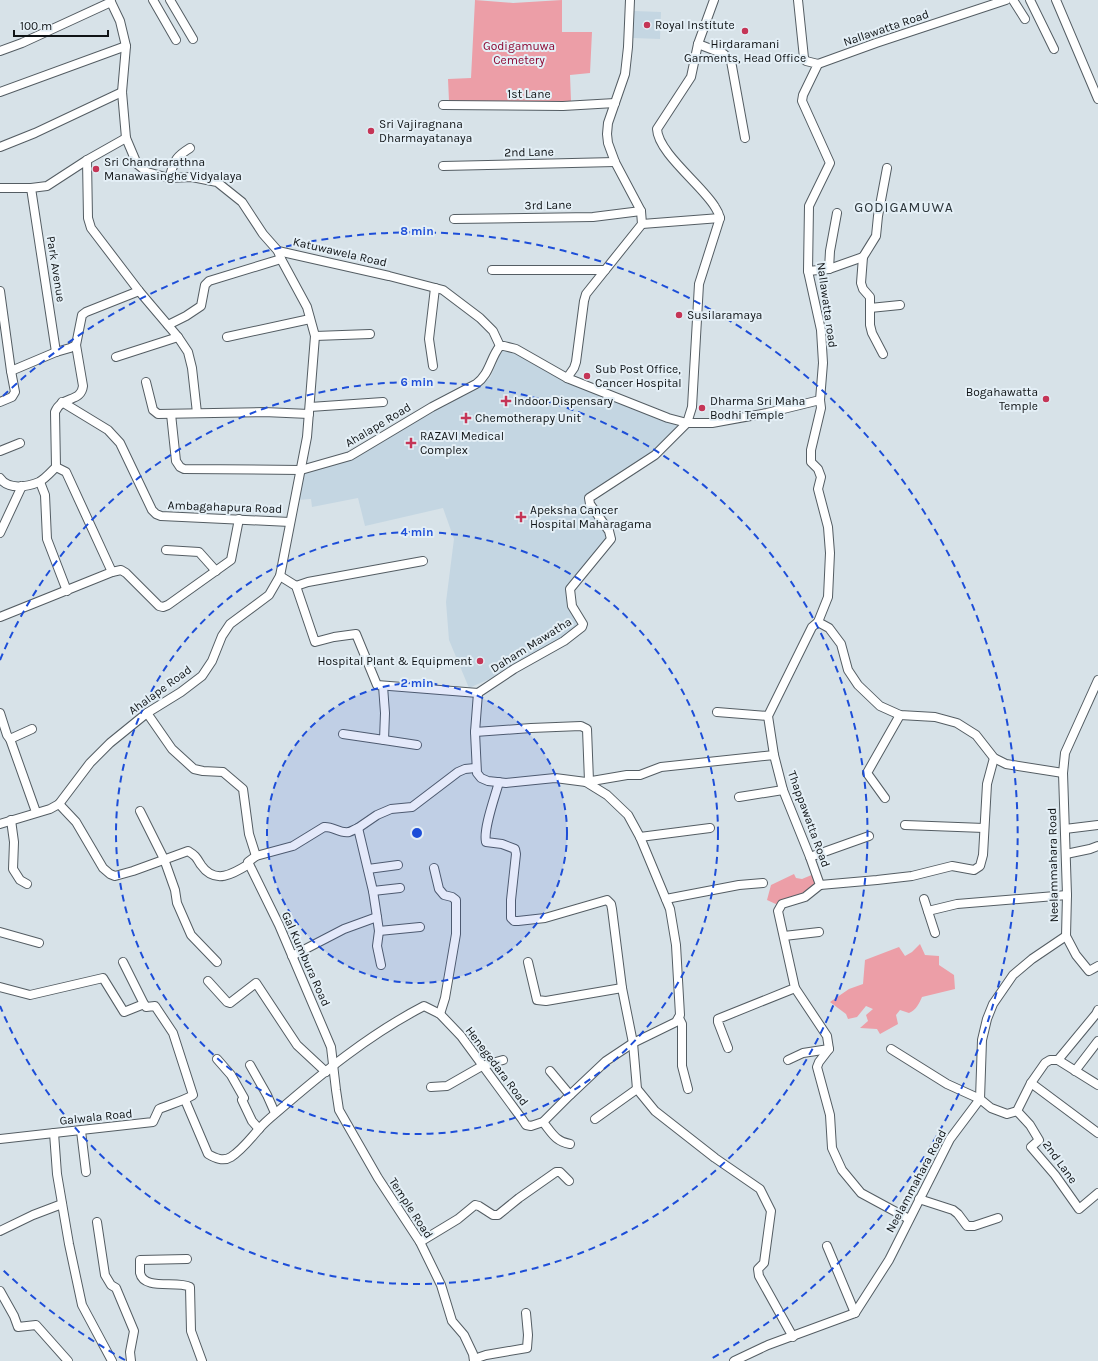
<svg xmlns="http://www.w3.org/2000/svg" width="1098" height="1361" font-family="Karla,sans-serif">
<rect width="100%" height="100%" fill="#d7e2e8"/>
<!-- built -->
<g fill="#c4d6e2">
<polygon points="634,11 661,12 660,39 633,38"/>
<polygon points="503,348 513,348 641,411 680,427 643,462 587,498 606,531 607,539 566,590 570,609 578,623 578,627 503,673 469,688 449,640 446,602 454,539 443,508 365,526 358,498 312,507 311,499 297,500 303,471 353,458 490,378"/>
</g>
<!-- green -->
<g fill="#ec9ea7">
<polygon points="475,0 513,3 562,0 562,32 592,32 590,73 570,75 571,101 449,101 448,79 471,78"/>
<polygon points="794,874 796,878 802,879 814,874 816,884 802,896 778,905 767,900 771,885"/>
<path d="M920,944l5,11 14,1v9l15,10 1,14 -33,8c-3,7 -6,13 -13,16l-9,-3 -4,5 2,9 -18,10 -3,-5 -17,-1 8,-7 -2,-6 7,-6 -7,-3 -9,11 -9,2 -2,-5 -16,-12 19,-13 14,-5 2,-24 34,-13 6,9 7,-4z"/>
</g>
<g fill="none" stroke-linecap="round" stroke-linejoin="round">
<defs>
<g id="minor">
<polyline points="110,0 120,21 126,46 122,92 126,138 137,164 147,172 169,178 192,177 217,182 242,202 263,234 278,251 389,276 443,290 480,318 493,331 500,346"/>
<polyline points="153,0 176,40"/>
<polyline points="170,0 193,39"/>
<path d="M714,0l-16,44 -7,33 -34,52c1,24 46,57 58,78 2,3 4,7 5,11l-21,66 -7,123 -5,16 -32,32 -66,43 1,6 19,27 2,8 -41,50 2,17 11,18 -1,3 -18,14 -50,28 -36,24 -3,39 2,41 4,5 7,3 18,2 49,-5 31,4 41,-7h13l21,-8 113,-12 9,35 27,67 10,28 -15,12 -23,7 -4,7 17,77 -77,31v3l10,26"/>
<polyline points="798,0 804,58 806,61 818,64 803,95 802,101 830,163 809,206 808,271 821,330 823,363 820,400 821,408 811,450 811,462 818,469 821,477 818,489 828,527 830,553 828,597 818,622"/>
<polyline points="1013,0 1025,19"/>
<polyline points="1030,0 1054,49"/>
<polyline points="1056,0 1098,99"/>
<polyline points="698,44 724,54 731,61 745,138"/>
<polyline points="0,51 22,43 111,2"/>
<polyline points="818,64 876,43 1006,0"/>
<polyline points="0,92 126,46"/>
<polyline points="443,105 563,106 615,103"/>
<polyline points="0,147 35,133 122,92"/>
<polyline points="87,160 88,218 91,228 139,291 178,337 188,352 192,368 197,413"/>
<polyline points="443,166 615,162"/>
<path d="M169,178c6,-17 5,-20 21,-30"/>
<polyline points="0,188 31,188 47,186 87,160 126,138"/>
<polyline points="31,188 56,352"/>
<polyline points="454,219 593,217 641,211"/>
<polyline points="642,224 720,218"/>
<polyline points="863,257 861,283 863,289 870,297 870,325 872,333 883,354"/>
<polyline points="829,269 830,251 837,213"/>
<polyline points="492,270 605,270"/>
<polyline points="808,271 829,269 863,257 876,236 878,216 887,168"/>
<polyline points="0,291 11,371 56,352 70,348 76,345 82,315 86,312 139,291"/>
<polyline points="870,308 900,305"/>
<polyline points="168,325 186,316 201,306 205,285 209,281 281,259"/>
<polyline points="315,336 370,334"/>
<polyline points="227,337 310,319"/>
<polyline points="116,357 178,337"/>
<polyline points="433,366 429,339 435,288"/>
<polyline points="567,378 574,368 576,362 584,301 586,294 642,224 641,211 615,162 608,143 607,134 608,123 625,74 628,47 630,0"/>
<polyline points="146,382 153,410 158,414 264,412 309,414"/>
<polyline points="0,402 12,397 15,392 11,371"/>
<polyline points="62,402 108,430 120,443 152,510 156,514 161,516 290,522"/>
<polyline points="310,407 383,402"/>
<path d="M171,414l5,47 4,6 4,2 117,1 49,-14 82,-49 44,-23c14,-10 14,-26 24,-38h4l12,3 51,29 101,40 19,5h25l55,-10 53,-13"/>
<polyline points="0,451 20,443"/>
<polyline points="56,467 66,472 112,572 121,570 126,573 159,606 163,607 168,605 231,560 239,519"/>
<path d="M0,478c8,12 27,9 39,4 6,-3 12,-10 17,-15l-1,-55c7,-17 26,-9 28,-26l-7,-41"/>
<polyline points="40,482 45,495 47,539 67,591"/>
<polyline points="0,533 22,486"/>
<polyline points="166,550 199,552 216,571"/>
<polyline points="280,576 296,586 315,642 334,637 356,634 377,685 478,693"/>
<polyline points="296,586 308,582 423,561"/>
<polyline points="0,617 112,572"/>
<polyline points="717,712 768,716"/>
<polyline points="0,713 7,735 10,739 36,812"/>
<polyline points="147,713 172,749 194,769 203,771 223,772 243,789 249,834 256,856"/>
<polyline points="475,732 531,728 581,726 587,729 589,781"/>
<polyline points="343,734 384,740 385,713 383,686"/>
<polyline points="10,739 32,729"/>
<polyline points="384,740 417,745"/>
<polyline points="774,755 768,716 812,627 818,622 829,628 841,644 848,670 858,685 880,706 900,715 935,717 957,723 976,735 994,758 1006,764 1063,773"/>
<path d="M499,782c-4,15 -16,47 -13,60l16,2 13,5 1,5 -5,46v18l3,3h4l27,-3 62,-18 4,4 1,5 10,79 11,55 4,46 18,22 60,47 45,31 11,22 -7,52 -6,6 1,7 34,61"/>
<polyline points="739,797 783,790"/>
<polyline points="885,798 867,773 900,715"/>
<path d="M59,804l17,18 27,46 7,6 5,2 18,-5 55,-20c8,5 8,6 13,14 14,20 32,9 48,-1l-1,-2 8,-6 37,-10 31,-19c9,-1 16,7 25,5 3,-1 6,-3 9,-4l15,63 4,26 2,14 -2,15 4,19"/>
<polyline points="140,811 164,859 175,890 177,903 191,935 217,962"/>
<polyline points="11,820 14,842 13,869 20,880 27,884"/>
<polyline points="0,824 50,809 59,804 90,763 110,743 147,713 181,692 202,676 212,661 222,636 230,624 269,595 280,576 307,437 315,336 307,307 281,259 278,251"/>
<polyline points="905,825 984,828"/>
<polyline points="358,828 377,815 391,809 412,807 458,772 465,769 475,768"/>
<polyline points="1065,829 1098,825"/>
<polyline points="640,837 710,828"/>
<polyline points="1066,854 1090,849 1098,846"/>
<polyline points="810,857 869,836"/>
<polyline points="249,864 279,925 331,1047 336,1090 339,1110 378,1178 420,1242 441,1285 452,1321 464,1335 473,1354 474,1361"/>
<polyline points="434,868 439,889 444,895 452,897 456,900 456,934 445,998 440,1014"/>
<polyline points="368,869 398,865"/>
<polyline points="820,885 877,880 912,876 952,866 974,870 980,866 983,855 987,784 994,758"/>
<polyline points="373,891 400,888"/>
<polyline points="666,899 739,885 763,883"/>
<polyline points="924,899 935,933"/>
<polyline points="928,911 957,904 1067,895"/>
<polyline points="379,931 420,927"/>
<polyline points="0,932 39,943"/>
<polyline points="784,936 819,932"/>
<polyline points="1066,936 1076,955 1089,971 1098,966"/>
<polyline points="292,956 344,929 377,917"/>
<polyline points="123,962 144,1004"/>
<polyline points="528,962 537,1000 546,1001 622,988"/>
<polyline points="208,981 227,1002 230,1003 256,983 297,1045 326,1072"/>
<path d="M0,987l30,8 73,-17 21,34 20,-8 2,3 9,-1 18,27 20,62c-10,6 -22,9 -34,14l-6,13 -153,17"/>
<polyline points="795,988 827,1036 829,1049 819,1062 817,1067 830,1115 832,1148 842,1170 861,1193 909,1219"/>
<polyline points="679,1018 682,1024 682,1066 688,1089"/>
<polyline points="891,1049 947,1084 980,1099 991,1108 1007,1114 1017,1111 1031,1083 1045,1063 1050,1060 1058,1060 1098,1085"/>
<polyline points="217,1059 231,1075 244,1098 242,1100 252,1121 259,1129"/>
<polyline points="788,1060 803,1053 829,1049"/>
<polyline points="1058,1060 1096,1014 1098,1010"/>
<polyline points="250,1065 267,1095 275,1113"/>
<polyline points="550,1071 570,1095"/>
<polyline points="1075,1071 1098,1041"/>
<polyline points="1031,1083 1098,1133"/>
<polyline points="431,1087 447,1086 482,1066 503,1060"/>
<path d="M185,1100l23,54c7,4 15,8 23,3 11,-7 19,-18 28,-28 5,-6 11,-11 17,-16 46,-40 94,-79 148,-107l16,8 21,22 61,83 4,6 5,1 12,-4 27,-27 36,-34 27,-18 43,-21 4,-7 -4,-70 -6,-36 -30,-72 -12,-22 -21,-20 -21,-13"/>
<polyline points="1017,1111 1030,1125 1039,1140 1031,1147 1055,1175 1079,1209 1098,1193"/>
<polyline points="595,1119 637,1089"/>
<path d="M543,1122c9,11 12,19 27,22"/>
<polyline points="81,1131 86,1172"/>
<polyline points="54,1133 57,1174 69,1244 82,1305 112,1361"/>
<polyline points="919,1199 953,1210 958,1214 967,1226 974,1226 998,1218"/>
<polyline points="97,1222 105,1275 111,1285 116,1288 134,1331 130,1352 131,1361"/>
<polyline points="0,1231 33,1215 62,1204"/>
<polyline points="420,1242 458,1219 475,1205 479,1206 493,1215 498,1215 519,1198 556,1172 560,1172 569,1181"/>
<polyline points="827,1246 855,1313"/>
<path d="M187,1259l-47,1c0,4 0,9 0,13 4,18 37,7 50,14l1,44 11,30"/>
<polyline points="0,1291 14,1316 18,1327 36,1325 68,1361"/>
<polyline points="474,1359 486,1355 527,1348 528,1335 526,1313"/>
<polyline points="734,1361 768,1345 855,1313 889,1260 950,1139 980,1099 982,1040 987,1019 993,1004 1013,975 1032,959 1066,936 1067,895 1063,773 1065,753 1098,680"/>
</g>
</defs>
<!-- minor casing -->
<use href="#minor" stroke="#545d63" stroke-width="10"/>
<!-- minor -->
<use href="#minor" stroke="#fff" stroke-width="8"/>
</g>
<!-- distance rings -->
<circle cx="417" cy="833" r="150" fill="#1d4ed8" fill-opacity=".12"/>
<g fill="none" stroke="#1d4ed8" stroke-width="2" stroke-dasharray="7 5">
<circle cx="417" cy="833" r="150"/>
<circle cx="417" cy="833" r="301"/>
<path d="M0 660A451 451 0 1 1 0 1006"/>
<path d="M125 1360A602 602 0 0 1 3 1270M3 396A602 602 0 1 1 709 1360"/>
</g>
<!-- markers -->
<g fill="#c53556" stroke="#e4eff6" stroke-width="1.5">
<circle cx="647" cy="25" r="4"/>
<circle cx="745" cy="31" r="4"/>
<circle cx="371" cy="131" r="4"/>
<circle cx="96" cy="169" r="4"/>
<circle cx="679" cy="315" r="4"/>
<circle cx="587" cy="376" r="4"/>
<circle cx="1046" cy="399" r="4"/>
<path d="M504 395h4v4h4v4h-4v4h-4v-4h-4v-4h4z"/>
<circle cx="702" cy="408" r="4"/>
<path d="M464 412h4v4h4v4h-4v4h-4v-4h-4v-4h4z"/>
<path d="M409 437h4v4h4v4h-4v4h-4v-4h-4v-4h4z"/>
<path d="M519 511h4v4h4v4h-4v4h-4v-4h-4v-4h4z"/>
<circle cx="480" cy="661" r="4"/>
</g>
<g text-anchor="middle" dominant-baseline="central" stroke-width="4" stroke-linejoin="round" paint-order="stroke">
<!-- poi labels -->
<g font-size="12" fill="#0f1315" stroke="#e4eff6" text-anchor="start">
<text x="655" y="25">Royal Institute</text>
<text x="745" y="44" text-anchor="middle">Hirdaramani<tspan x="745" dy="14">Garments, Head Office</tspan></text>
<text x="379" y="124">Sri Vajiragnana<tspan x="379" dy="14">Dharmayatanaya</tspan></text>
<text x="104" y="162">Sri Chandrarathna<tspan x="104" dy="14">Manawasinghe Vidyalaya</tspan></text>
<text x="687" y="315">Susilaramaya</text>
<text x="595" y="369">Sub Post Office,<tspan x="595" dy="14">Cancer Hospital</tspan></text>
<text x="1038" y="392" text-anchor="end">Bogahawatta<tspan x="1038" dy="14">Temple</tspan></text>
<text x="514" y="401">Indoor Dispensary</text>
<text x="710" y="401">Dharma Sri Maha<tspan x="710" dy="14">Bodhi Temple</tspan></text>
<text x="475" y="418">Chemotherapy Unit</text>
<text x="420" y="436">RAZAVI Medical<tspan x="420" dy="14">Complex</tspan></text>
<text x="530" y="510">Apeksha Cancer<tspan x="530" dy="14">Hospital Maharagama</tspan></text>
<text x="472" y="661" text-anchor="end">Hospital Plant &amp; Equipment</text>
</g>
<!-- street labels -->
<g font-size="12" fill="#0f1315" stroke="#e4eff6">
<text transform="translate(886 28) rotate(-19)">Nallawatta Road</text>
<text x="529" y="94">1st Lane</text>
<text transform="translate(529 152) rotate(-1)">2nd Lane</text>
<text transform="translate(548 205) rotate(-1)">3rd Lane</text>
<text transform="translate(340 252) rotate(13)">Katuwawela Road</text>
<text transform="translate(56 269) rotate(81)">Park Avenue</text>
<text transform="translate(827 305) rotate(82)">Nallawatta road</text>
<text transform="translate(378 425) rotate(-31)">Ahalape Road</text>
<text transform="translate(225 507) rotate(2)">Ambagahapura Road</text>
<text transform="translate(531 645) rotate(-32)">Daham Mawatha</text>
<text transform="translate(160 690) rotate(-36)">Ahalape Road</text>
<text transform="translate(809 819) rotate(70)">Thappawatta Road</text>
<text transform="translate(1053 865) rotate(-91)">Neelammahara Road</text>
<text transform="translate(306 959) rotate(66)">Gal Kumbura Road</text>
<text transform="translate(497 1066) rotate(53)">Henegedara Road</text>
<text transform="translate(96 1117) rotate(-6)">Galwala Road</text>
<text transform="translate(1060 1162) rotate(54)">2nd Lane</text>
<text transform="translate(916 1181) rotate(-62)">Neelammahara Road</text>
<text transform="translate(411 1208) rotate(57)">Temple Road</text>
</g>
<!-- park labels -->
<g font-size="12" fill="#8c0732" stroke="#e4eff6">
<text x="519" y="46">Godigamuwa<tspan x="519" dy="14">Cemetery</tspan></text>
</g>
<!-- quarter labels -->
<g font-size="14" letter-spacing="1" fill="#2d363b" stroke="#e4eff6">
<text x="904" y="207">GODIGAMUWA</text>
</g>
</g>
<circle cx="417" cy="833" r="6" fill="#1d4ed8" stroke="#e4eff6" stroke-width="2"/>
<g font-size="12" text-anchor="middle" font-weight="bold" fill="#1d4ed8" stroke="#e4eff6" stroke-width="4" stroke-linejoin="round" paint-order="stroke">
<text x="417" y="235">8 min</text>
<text x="417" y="386">6 min</text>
<text x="417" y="536">4 min</text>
<text x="417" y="687">2 min</text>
</g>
<!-- scale -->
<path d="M14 30v6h94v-6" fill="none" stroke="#0f1315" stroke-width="2"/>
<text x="20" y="30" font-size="12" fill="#0f1315" stroke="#e4eff6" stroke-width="3" paint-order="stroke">100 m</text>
</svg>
